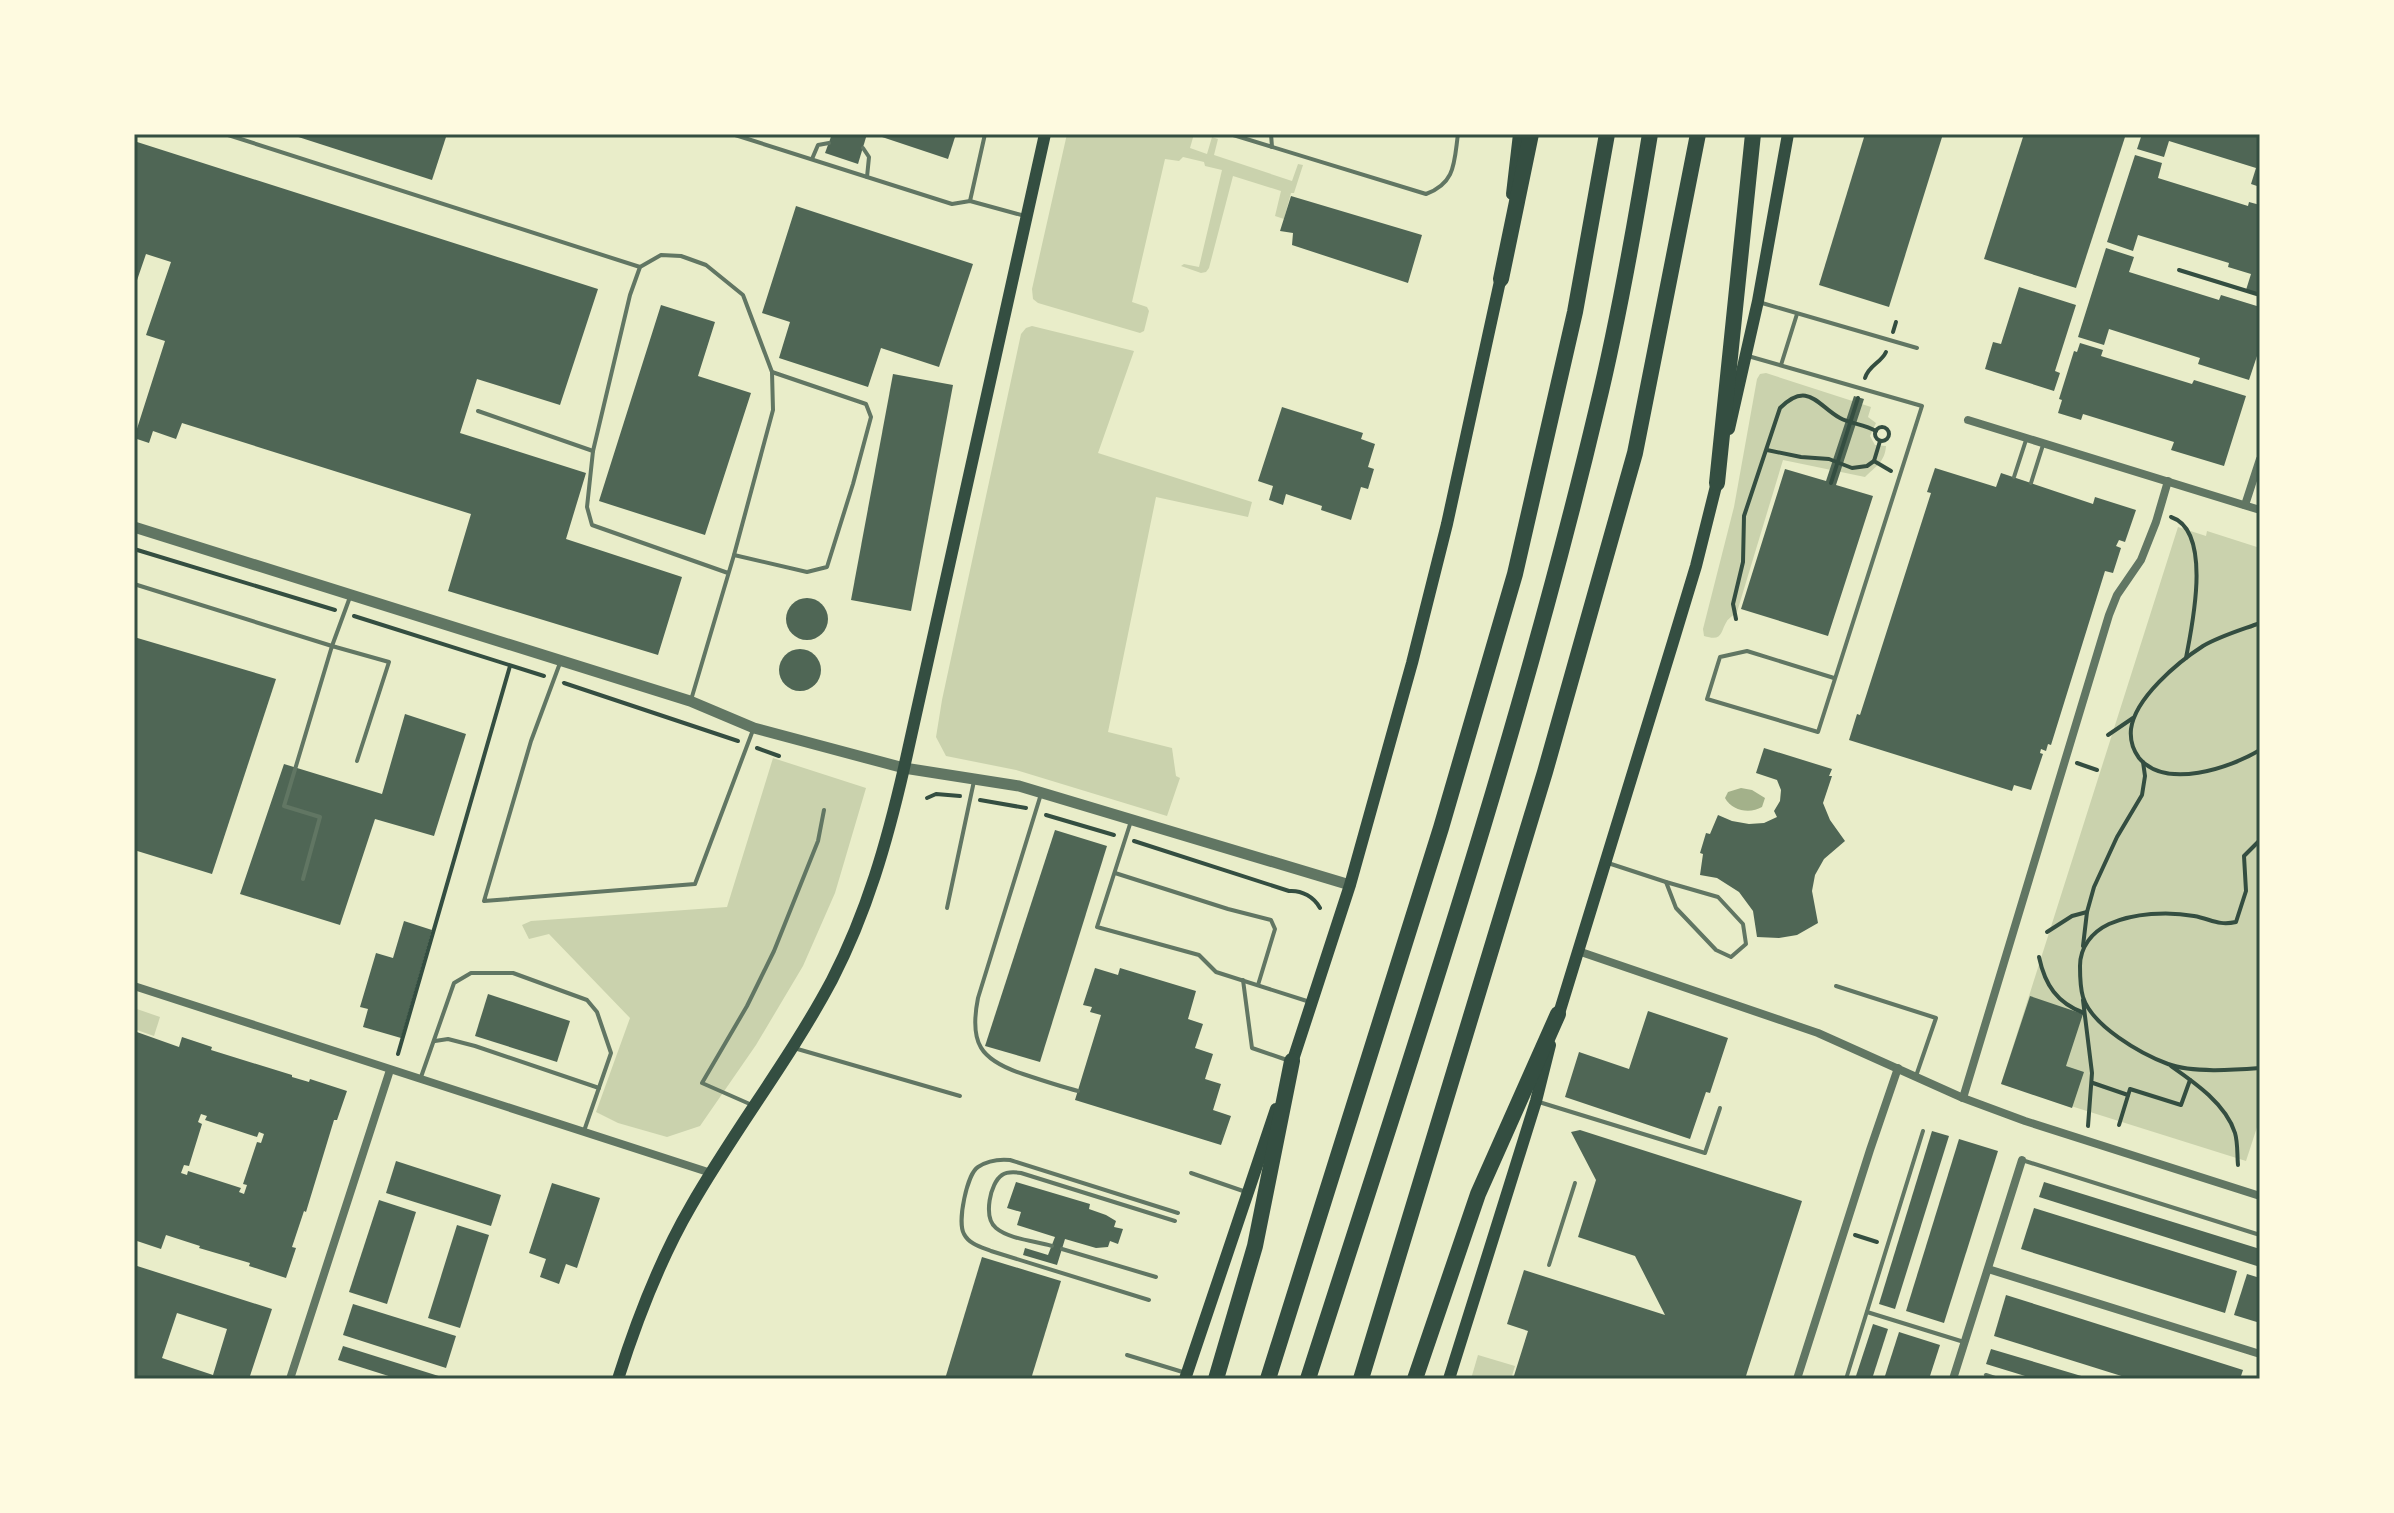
<svg xmlns="http://www.w3.org/2000/svg" width="2394" height="1513" font-family="Mulish,sans-serif">
<rect width="100%" height="100%" fill="#e9edc9"/>
<!-- green -->
<g fill="#cad2ad">
<polygon points="1067,134 1194,134 1190,148 1207,154 1212,137 1218,139 1214,155 1292,181 1298,164 1303,165 1294,193 1291,193 1284,219 1275,216 1281,191 1233,176 1209,268 1206,272 1201,273 1181,266 1184,264 1199,267 1222,170 1205,166 1204,162 1183,157 1179,161 1165,159 1132,302 1147,307 1149,311 1144,331 1140,333 1038,303 1033,299 1032,289"/>
<polygon points="1032,326 1134,351 1098,453 1252,502 1248,517 1156,497 1108,732 1172,748 1176,776 1180,778 1167,816 1016,770 946,756 936,737 942,700 1021,334 1026,328"/>
<path d="M1766,373l105,34 -3,10 8,6 -6,13 5,9 11,1c-1,16 -11,21 -21,31l-82,-17 -46,152c-1,1 -9,7 -10,9 -7,11 -4,21 -23,15l-1,-7 31,-122 23,-128 3,-5z"/>
<polygon points="2178,527 2206,536 2207,531 2260,548 2260,1118 2246,1161 2001,1084"/>
<polygon points="773,758 866,788 835,893 803,966 756,1045 700,1126 667,1137 618,1123 596,1112 630,1018 549,934 529,939 522,925 531,921 727,907"/>
<polygon points="134,1008 160,1017 154,1036 134,1029"/>
<polygon points="1478,1355 1515,1366 1511,1379 1471,1379"/>
</g>
<!-- water -->
<path fill="#a3b18a" d="M1741,788l11,2 13,8 -3,9c-12,7 -30,4 -37,-9l3,-6z"/>
<!-- building -->
<g fill="#4f6655" fill-rule="evenodd">
<polygon points="289,134 447,134 432,180"/>
<polygon points="832,134 867,134 858,164 825,153"/>
<polygon points="873,134 956,134 948,159"/>
<polygon points="1865,134 1943,134 1889,307 1819,285"/>
<polygon points="2024,134 2126,134 2076,288 1984,259"/>
<polygon points="2142,134 2260,134 2260,187 2251,184 2256,168 2169,141 2164,157 2137,149"/>
<polygon points="134,141 598,289 560,405 477,379 460,433 586,473 566,539 682,577 658,655 448,591 471,514 182,423 176,439 153,431 149,443 134,438 165,341 146,335 171,262 146,254 134,289"/>
<polygon points="2135,155 2162,163 2158,178 2248,206 2249,202 2260,205 2260,294 2246,290 2251,274 2228,267 2229,263 2138,235 2133,251 2107,242"/>
<polygon points="1291,196 1422,235 1408,283 1292,245 1293,233 1280,231"/>
<polygon points="796,206 973,264 939,367 881,348 868,387 779,358 790,322 762,313"/>
<polygon points="2106,248 2134,257 2129,272 2219,300 2221,295 2260,307 2260,347 2249,380 2198,364 2200,358 2109,329 2104,345 2078,337"/>
<polygon points="2019,287 2076,305 2055,371 2060,373 2054,391 1985,369 1993,342 2001,344"/>
<polygon points="661,305 715,322 698,376 751,393 705,535 599,501"/>
<polygon points="2080,343 2103,350 2101,356 2192,384 2194,380 2246,396 2224,466 2171,450 2174,442 2083,414 2081,420 2058,413 2062,400 2059,399 2074,351 2077,352"/>
<polygon points="893,374 953,385 911,611 851,600"/>
<polygon points="1854,396 1864,399 1836,485 1873,496 1828,636 1741,609 1785,469 1826,481"/>
<polygon points="1282,407 1363,433 1361,439 1375,444 1368,467 1374,469 1368,489 1361,487 1351,520 1321,510 1322,506 1286,494 1283,505 1269,500 1273,486 1258,481"/>
<polygon points="1935,468 1996,487 2001,473 2093,504 2095,497 2136,510 2125,542 2119,540 2116,546 2121,548 2113,573 2105,571 2051,745 2048,744 2046,751 2041,749 2040,753 2043,754 2031,790 2014,785 2012,791 1849,740 1857,714 1860,715 1931,493 1927,492"/>
<circle cx="807" cy="619" r="21"/>
<polygon points="134,637 276,679 212,874 134,850"/>
<circle cx="800" cy="670" r="21"/>
<polygon points="405,714 466,734 434,836 375,819 340,925 240,894 284,764 382,794"/>
<polygon points="1764,748 1832,769 1829,776 1832,776 1823,803 1830,820 1845,841 1824,859 1815,875 1812,891 1818,923 1797,935 1779,938 1757,937 1753,911 1739,892 1717,878 1700,875 1703,854 1700,853 1706,833 1710,834 1718,815 1732,821 1749,824 1764,823 1777,817 1774,811 1780,801 1781,790 1777,780 1756,773"/>
<polygon points="1055,830 1107,846 1040,1062 985,1046"/>
<polygon points="404,921 432,930 401,1038 363,1027 368,1009 360,1007 376,953 393,958"/>
<polygon points="1095,968 1118,975 1120,968 1196,991 1188,1019 1203,1024 1195,1048 1213,1054 1205,1079 1221,1084 1213,1110 1231,1116 1221,1145 1075,1100 1101,1015 1090,1012 1092,1007 1083,1005"/>
<polygon points="488,994 570,1021 557,1062 475,1036"/>
<polygon points="2030,996 2083,1014 2066,1066 2084,1072 2072,1108 2001,1084"/>
<polygon points="1648,1011 1728,1038 1710,1093 1706,1092 1690,1139 1565,1097 1579,1052 1629,1069"/>
<path d="M134,1031l45,16 3,-10 30,10 -1,3 81,25v2l17,5 1,-3 37,12 -10,29h-3l-28,92 -2,-1 -12,36 4,1 -10,30 -37,-12 1,-3 -51,-15 1,-2 -34,-11 -5,14 -27,-9zM201,1114l6,2 -2,4 52,17 2,-5 5,2 -3,9 -4,-1 -14,42 4,1 -3,9 -5,-2 2,-4 -53,-17 -1,4 -6,-2 3,-8 5,1 13,-42 -4,-2z"/>
<polygon points="1580,1130 1802,1201 1745,1379 1513,1379 1528,1331 1507,1324 1524,1270 1665,1315 1635,1256 1578,1237 1596,1180 1571,1132"/>
<polygon points="1932,1131 1949,1136 1895,1309 1879,1304"/>
<polygon points="1959,1139 1998,1151 1944,1323 1906,1311"/>
<polygon points="396,1161 501,1195 491,1226 386,1193"/>
<polygon points="1016,1182 1090,1204 1089,1209 1106,1215 1116,1221 1114,1227 1123,1229 1118,1244 1110,1241 1108,1247 1096,1248 1065,1239 1057,1265 1023,1255 1025,1248 1048,1255 1055,1237 1017,1225 1021,1212 1007,1208"/>
<polygon points="2044,1182 2260,1249 2260,1267 2039,1197"/>
<polygon points="552,1183 600,1198 577,1268 566,1264 559,1284 540,1277 546,1259 529,1253"/>
<polygon points="379,1200 416,1212 387,1304 349,1292"/>
<polygon points="2034,1208 2237,1271 2225,1313 2021,1249"/>
<polygon points="457,1225 489,1235 460,1328 428,1318"/>
<polygon points="982,1257 1061,1281 1031,1379 945,1379"/>
<path d="M134,1265l138,44 -23,70h-115zM177,1313l50,16 -14,46 -51,-17z"/>
<polygon points="2247,1274 2260,1278 2260,1323 2234,1315"/>
<polygon points="2006,1295 2243,1370 2240,1379 2131,1379 1994,1336"/>
<polygon points="353,1304 456,1336 446,1368 343,1335"/>
<polygon points="1873,1324 1888,1329 1872,1379 1855,1379"/>
<polygon points="1899,1332 1940,1345 1929,1379 1884,1379"/>
<polygon points="343,1346 445,1378 445,1379 398,1379 338,1360"/>
<polygon points="1991,1349 2088,1378 2088,1379 2035,1379 1986,1364"/>
</g>
<g fill="none" stroke-linecap="round" stroke-linejoin="round">
<!-- path -->
<g stroke="#344e41" stroke-width="4">
<polyline points="2179,270 2260,295"/>
<polyline points="1893,332 1896,322"/>
<path d="M1865,378c4,-13 16,-15 21,-26"/>
<circle cx="1882" cy="434" r="7"/>
<polyline points="1880,441 1874,461 1891,471"/>
<polyline points="1767,450 1801,457 1829,459 1852,468 1867,466 1874,461"/>
<polyline points="1831,483 1858,398"/>
<path d="M2171,517c42,14 21,109 15,141"/>
<polyline points="134,549 335,610"/>
<polyline points="354,616 544,676"/>
<path d="M1736,619l-3,-15 10,-42 1,-46 36,-108c28,-28 38,-2 60,10 11,6 24,6 36,13"/>
<path d="M2260,623c-19,7 -40,13 -57,23 -25,16 -68,52 -72,83 -1,10 2,21 8,29 27,32 91,10 121,-8"/>
<polyline points="564,683 738,741"/>
<polyline points="2108,735 2133,718"/>
<polyline points="757,748 779,756"/>
<polyline points="2077,763 2097,770"/>
<polyline points="927,798 936,794 960,796"/>
<polyline points="980,800 1026,808"/>
<polyline points="1046,815 1114,835"/>
<path d="M2260,840l-16,16 2,35 -10,31c-18,4 -25,-3 -42,-6 -26,-5 -60,-3 -85,8 -17,8 -29,23 -29,42 0,10 0,21 3,31 9,29 58,57 85,67 24,9 66,6 92,4"/>
<path d="M1134,841l155,50c13,-1 25,6 31,17"/>
<polyline points="2047,932 2072,916 2087,912"/>
<polyline points="2083,946 2087,912 2094,887 2117,837 2142,795 2145,776 2143,762"/>
<path d="M2039,957c6,28 18,46 45,56"/>
<polyline points="2083,1000 2092,1073 2088,1126"/>
<polyline points="398,1054 510,666"/>
<path d="M2171,1066c23,16 55,38 64,67 3,10 2,22 3,32"/>
<polyline points="2093,1083 2128,1095"/>
<polyline points="2119,1125 2130,1089 2181,1105 2190,1080"/>
<polyline points="1855,1235 1877,1242"/>
</g>
<!-- service -->
<g stroke="#617663" stroke-width="4">
<polyline points="225,134 640,267"/>
<polyline points="732,134 952,204 970,201 1025,216"/>
<path d="M1230,134l196,60c30,-11 28,-32 32,-60"/>
<polyline points="1271,134 1272,147"/>
<polyline points="863,148 869,157 867,177"/>
<polyline points="812,159 818,145 829,143"/>
<polyline points="970,201 985,134"/>
<polyline points="1762,303 1917,348"/>
<polyline points="1748,356 1922,406 1818,732 1707,699 1720,657 1747,651 1834,678"/>
<polyline points="1781,365 1797,314"/>
<polyline points="478,411 593,451"/>
<polyline points="2014,477 2026,440"/>
<polyline points="2031,483 2043,445"/>
<polyline points="734,555 807,572 827,567 853,484 871,417 866,404 772,372"/>
<polyline points="134,584 332,646 350,597"/>
<polyline points="560,663 531,741 484,901 695,884 753,730"/>
<polyline points="691,700 734,555 773,410 772,372 743,295 706,265 681,256 661,255 640,267 630,295 593,451 587,507 592,525 728,573"/>
<path d="M1041,794l-63,204c-9,45 2,62 45,76 18,6 36,12 55,17"/>
<polyline points="1131,821 1097,927 1199,955 1216,972 1310,1002"/>
<polyline points="1608,863 1666,882"/>
<polyline points="1115,873 1228,909 1271,920 1275,929 1258,985"/>
<polyline points="303,879 320,817 284,806 332,646 389,662 357,761"/>
<polygon points="1666,882 1718,897 1743,924 1746,944 1731,957 1716,950 1676,908"/>
<polyline points="947,908 974,781"/>
<polyline points="1243,980 1252,1048 1287,1060"/>
<polyline points="1836,986 1936,1018 1916,1076"/>
<polyline points="435,1041 448,1039 475,1046 599,1088"/>
<polyline points="794,1048 960,1096"/>
<polyline points="421,1077 454,983 471,973 513,973 587,1000 597,1012 611,1053 584,1131"/>
<polyline points="1539,1102 1705,1153 1720,1108"/>
<polyline points="752,1105 702,1083 747,1006 774,951 818,841 824,810"/>
<polyline points="2022,1160 2260,1235"/>
<polyline points="1191,1173 1246,1192"/>
<path d="M1052,1246c-17,-5 -43,-7 -56,-18 -13,-11 -6,-45 6,-53 6,-4 13,-3 19,-2l154,48"/>
<polyline points="1062,1249 1156,1277"/>
<polyline points="1549,1265 1575,1183"/>
<path d="M1149,1300l-158,-49c-10,-4 -22,-7 -27,-17 -7,-12 3,-60 14,-67 9,-6 21,-8 32,-7l168,53"/>
<polyline points="1867,1312 1964,1342"/>
<polyline points="1127,1355 1186,1373"/>
<polyline points="1986,1375 1998,1379"/>
<polyline points="1846,1379 1923,1131"/>
</g>
<!-- minor -->
<g stroke="#617663" stroke-width="8">
<polyline points="1968,420 2260,510"/>
<polyline points="2245,505 2260,459"/>
<polyline points="1578,951 1818,1033 1963,1098 2025,1121 2260,1196"/>
<polyline points="134,986 711,1173"/>
<polyline points="1963,1098 2109,615 2117,595 2141,560 2156,522 2168,481"/>
<polyline points="1988,1269 2260,1354"/>
<polyline points="290,1379 390,1070"/>
<polyline points="1797,1379 1870,1150 1898,1068"/>
<polyline points="1953,1379 2022,1160"/>
</g>
<!-- tertiary -->
<polyline stroke="#617663" stroke-width="11" points="134,527 690,701 754,728 904,768 1019,786 1350,885"/>
<!-- secondary -->
<g stroke="#344e41" stroke-width="12">
<polyline points="1512,194 1519,134"/>
<polyline points="1729,429 1758,301 1788,134"/>
<polyline points="1557,1020 1673,642 1696,566 1718,478"/>
<polyline points="1290,1069 1350,885 1412,663 1447,524 1502,272"/>
<path d="M618,1379c19,-60 41,-118 73,-173 44,-77 99,-147 141,-226 35,-68 55,-138 72,-212l141,-634"/>
<polyline points="1185,1379 1276,1109"/>
<polyline points="1449,1379 1536,1101 1550,1045"/>
</g>
<!-- motorway -->
<g stroke="#344e41" stroke-width="16">
<polyline points="1501,279 1531,134"/>
<polyline points="1717,483 1753,134"/>
<polyline points="1216,1379 1255,1246 1292,1061"/>
<polyline points="1268,1379 1441,828 1515,574 1575,312 1607,134"/>
<path d="M1308,1379c103,-322 211,-642 289,-971 22,-90 38,-182 53,-274"/>
<polyline points="1361,1379 1545,772 1635,453 1698,134"/>
<polyline points="1415,1379 1478,1194 1558,1014"/>
</g>
</g>
<!-- border -->
<rect width="2394" height="1513" fill="none" stroke="#fefae0" stroke-width="272"/>
<rect x="136" y="136" width="2122" height="1241" fill="none" stroke="#344e41" stroke-width="3"/>
</svg>
